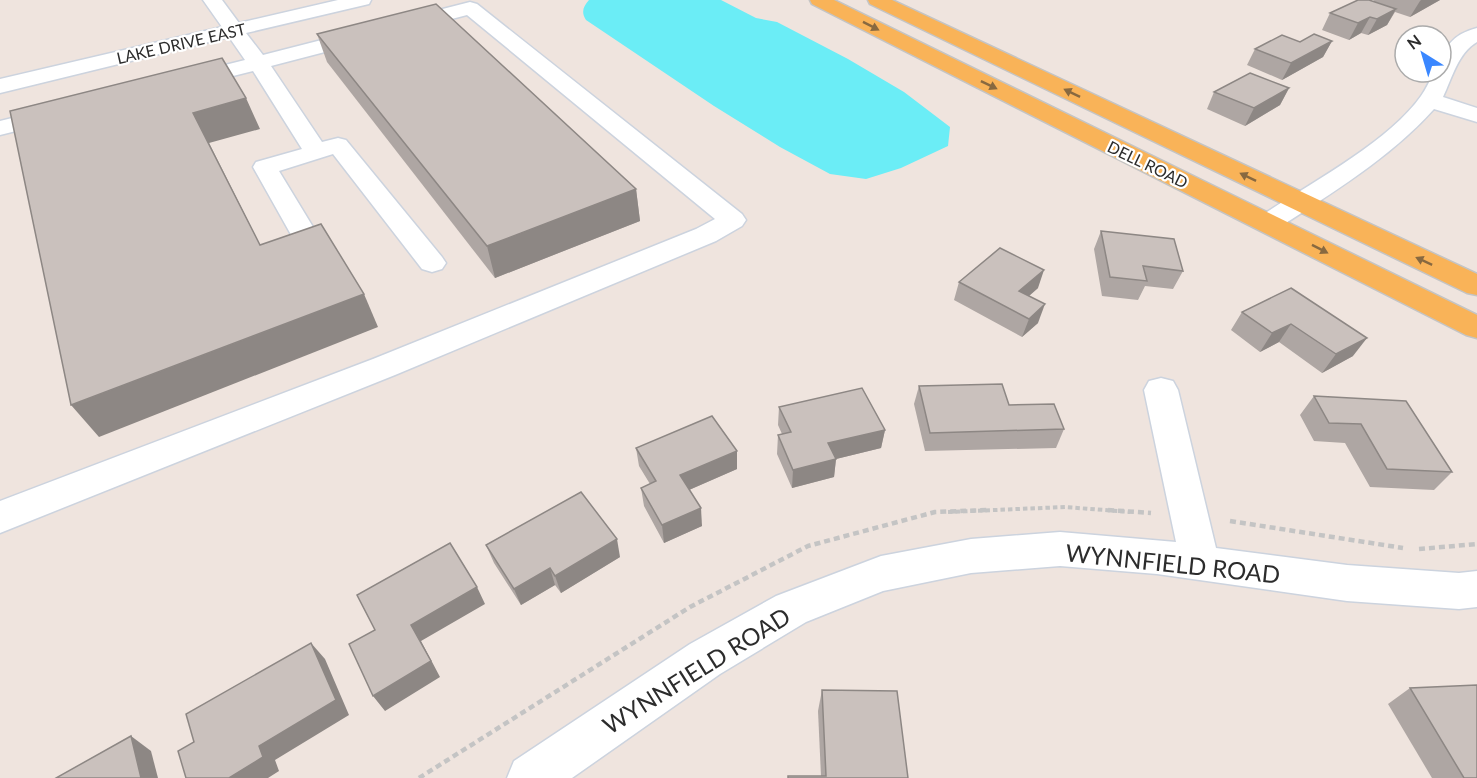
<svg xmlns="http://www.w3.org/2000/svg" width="1477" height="778" font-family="Lato,sans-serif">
<rect width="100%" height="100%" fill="#efe4de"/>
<!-- water -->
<path fill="#6bedf6" d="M589,0h132l35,18 21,4 71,37 56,33 46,35 -2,19 -47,22 -35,11 -36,-5 -50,-27 -66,-41 -128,-86c-5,-8 -3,-13 3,-20z"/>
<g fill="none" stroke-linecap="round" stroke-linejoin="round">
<defs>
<g id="minor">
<polygon points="203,0 222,0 239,23 338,0 371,0 369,4 246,33 263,55 470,2 477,4 742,214 746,220 742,226 716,241 395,375 0,533 0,501 373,359 696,229 715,219 467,15 271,66 322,142 338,138 346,140 442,257 446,263 442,269 432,272 422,269 333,154 279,171 327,250 323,256 313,259 303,256 253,167 256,162 302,149 253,71 185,88 177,87 174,82 177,77 245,60 229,37 0,93 0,79 222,27"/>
<path d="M1477,28v14c-19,11 -25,36 -34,55l34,11v14l-43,-13c-44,49 -101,83 -157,120l-9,2 -9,-2 -4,-6 4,-6c47,-31 130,-75 162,-121 5,-7 9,-16 13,-24h7c0,-24 12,-38 36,-44z"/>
<polygon points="56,107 64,109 67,114 64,119 0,135 0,121"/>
<polygon points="1161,378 1173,381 1178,390 1216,548 1347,565 1459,573 1477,571 1477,607 1459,609 1347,601 1157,574 1060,566 971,573 883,591 806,622 720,674 572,778 507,778 514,761 690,644 776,596 881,556 971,539 1060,532 1176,542 1144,390 1149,381"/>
</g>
<g id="major">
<polygon points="810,0 834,0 1477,315 1477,338 1466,335 812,4"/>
<polygon points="868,0 892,0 1477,274 1477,295 1467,293 870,4"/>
</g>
</defs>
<!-- minor casing -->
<use href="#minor" stroke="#ccd3de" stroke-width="3"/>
<!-- major casing -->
<use href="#major" stroke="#c4c4c4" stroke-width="3"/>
<!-- path-far1 -->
<polyline stroke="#c4c4c4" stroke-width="4" stroke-dasharray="4.5 3" stroke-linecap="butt" points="948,512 1065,507 1130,512"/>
<!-- path -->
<g stroke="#c4c4c4" stroke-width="4.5" stroke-dasharray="6 4" stroke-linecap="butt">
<polyline points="1108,510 1151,513"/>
<polyline points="1230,521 1403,548"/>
<polyline points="1419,549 1477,544"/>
<polyline points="419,778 690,607 808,546 935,512 987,510"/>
</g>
<!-- minor -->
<use href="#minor" fill="#fff" fill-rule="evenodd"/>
<!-- major -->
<use href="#major" fill="#f9b358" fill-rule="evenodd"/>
</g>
<!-- wall -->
<g fill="#aea6a3">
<polygon points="1374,0 1440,0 1410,17 1395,12 1387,25 1368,35 1361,33 1349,40 1322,30 1330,13 1373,1"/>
<polygon points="317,34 636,189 640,221 495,278 327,62"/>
<polygon points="1332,41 1323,57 1282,80 1247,65 1255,49 1300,42"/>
<polygon points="1289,88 1280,105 1245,126 1207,109 1214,92"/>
<polygon points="1101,231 1183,271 1173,289 1145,286 1138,300 1102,296 1094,249"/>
<polygon points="959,282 1038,288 1029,296 1038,323 1022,337 954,300"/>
<polygon points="1291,288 1353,356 1322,373 1279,342 1260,352 1231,330 1242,312"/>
<polygon points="919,386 1009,405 1064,429 1056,448 925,451 914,404"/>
<polygon points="1314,396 1452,472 1434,490 1370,487 1345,443 1314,441 1300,415"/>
<polygon points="779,407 885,430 881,448 836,459 834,477 792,488 777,454 778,435 782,434 778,425"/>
<polygon points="636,448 737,469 689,490 702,526 664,543 644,506 641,488 650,484 639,466"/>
<polygon points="486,545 620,557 561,593 555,585 521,605 494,563"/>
<polygon points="1410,688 1477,778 1432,778 1388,704"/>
<polygon points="822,690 908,778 821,776 818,711"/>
</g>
<!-- shaded-wall -->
<g fill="#8d8784">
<polygon points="1421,0 1440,0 1410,17 1420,1"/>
<polygon points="1396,9 1387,25 1368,35 1377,19"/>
<polygon points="1370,17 1361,33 1349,40 1358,23"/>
<polygon points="1332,41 1323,57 1282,80 1291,63"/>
<polygon points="1289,88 1280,105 1245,126 1254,108"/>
<polygon points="246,98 260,129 209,143 276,277 193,113"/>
<polygon points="636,189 640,221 495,278 487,246"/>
<polygon points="1044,270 1038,288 1013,310 1019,291"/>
<polygon points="364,294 378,327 99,437 71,405"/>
<polygon points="1045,304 1038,323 1022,337 1029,319"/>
<polygon points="1291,324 1279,342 1260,352 1272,333"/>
<polygon points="1367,338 1353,356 1322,373 1336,354"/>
<polygon points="885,430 881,448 836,459 834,477 792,488 793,470 828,443"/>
<polygon points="737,451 737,469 682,493 680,475"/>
<polygon points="701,508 702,526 664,543 662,525"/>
<polygon points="617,539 620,557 561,593 555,576"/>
<polygon points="550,568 555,585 521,605 514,589"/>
<polygon points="477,587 485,604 421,641 440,677 385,711 373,696 411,625"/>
<polygon points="311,643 325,659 349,715 275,760 279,771 268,778 229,778"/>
<polygon points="131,736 151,751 158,778 141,778"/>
</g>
<!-- building -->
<g fill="#cac1bd" stroke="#8d8784" stroke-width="1.5">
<polygon points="1358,0 1369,0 1396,9 1377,19 1370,17 1358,23 1330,13"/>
<polygon points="436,4 636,189 487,246 317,34"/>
<polygon points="1314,34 1332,41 1291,63 1255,49 1282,35 1300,42"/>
<polygon points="222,58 246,98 193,113 260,245 321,224 364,294 71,405 10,111"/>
<polygon points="1250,73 1289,88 1254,108 1214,92"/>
<polygon points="1101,231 1174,239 1183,271 1143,266 1147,281 1110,277"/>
<polygon points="1000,248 1044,270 1019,291 1045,304 1029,319 959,282"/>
<polygon points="1291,288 1367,338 1336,354 1291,324 1272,333 1242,312"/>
<polygon points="1002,384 1009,405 1054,404 1064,429 930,433 919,386"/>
<polygon points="862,388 885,430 828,443 836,459 793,470 778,435 791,432 779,407"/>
<polygon points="1314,396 1406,401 1452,472 1387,469 1361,424 1329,423"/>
<polygon points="712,416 737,451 680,475 701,508 662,525 641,488 656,481 636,448"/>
<polygon points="581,492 617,539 555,576 550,568 514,589 486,545"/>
<polygon points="450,543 477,587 411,625 431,661 373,696 349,644 375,630 357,595"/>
<polygon points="311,643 336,700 259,746 263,757 229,778 186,778 178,751 194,742 186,714"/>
<polygon points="1477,685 1477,778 1464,778 1410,688"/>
<polygon points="822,690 897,691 908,778 788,778 788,776 826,776"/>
<polygon points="131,736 141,778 56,778"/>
</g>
<!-- one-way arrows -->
<defs><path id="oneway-solid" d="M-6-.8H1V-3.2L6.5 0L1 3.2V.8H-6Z" transform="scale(1.5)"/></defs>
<g fill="#886940">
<use href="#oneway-solid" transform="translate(871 26) rotate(27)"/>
<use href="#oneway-solid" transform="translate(989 85) rotate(26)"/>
<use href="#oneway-solid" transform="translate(1072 93) rotate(-154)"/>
<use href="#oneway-solid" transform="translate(1248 177) rotate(-154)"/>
<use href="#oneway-solid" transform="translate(1320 249) rotate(27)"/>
<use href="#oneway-solid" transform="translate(1424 261) rotate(-155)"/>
</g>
<g text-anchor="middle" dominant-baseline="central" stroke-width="4.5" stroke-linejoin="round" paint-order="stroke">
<!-- far-street labels -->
<g font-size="16" fill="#2c2c2c" stroke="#fff">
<text transform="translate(181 43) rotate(-13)">LAKE DRIVE EAST</text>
<text transform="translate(1148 164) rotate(26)">DELL ROAD</text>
</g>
<!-- near-street labels -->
<g font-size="24" fill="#2c2c2c" stroke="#fff">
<text transform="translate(1173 563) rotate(6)">WYNNFIELD ROAD</text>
<text transform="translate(696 670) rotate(-32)">WYNNFIELD ROAD</text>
</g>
</g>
<!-- north arrow -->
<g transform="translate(1423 54) rotate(323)"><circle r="28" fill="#ffffff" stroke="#ababab" stroke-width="1.5"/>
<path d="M0-4.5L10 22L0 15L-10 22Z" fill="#3a87ff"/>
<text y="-9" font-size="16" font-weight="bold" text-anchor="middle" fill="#2c2c2c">N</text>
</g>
</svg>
